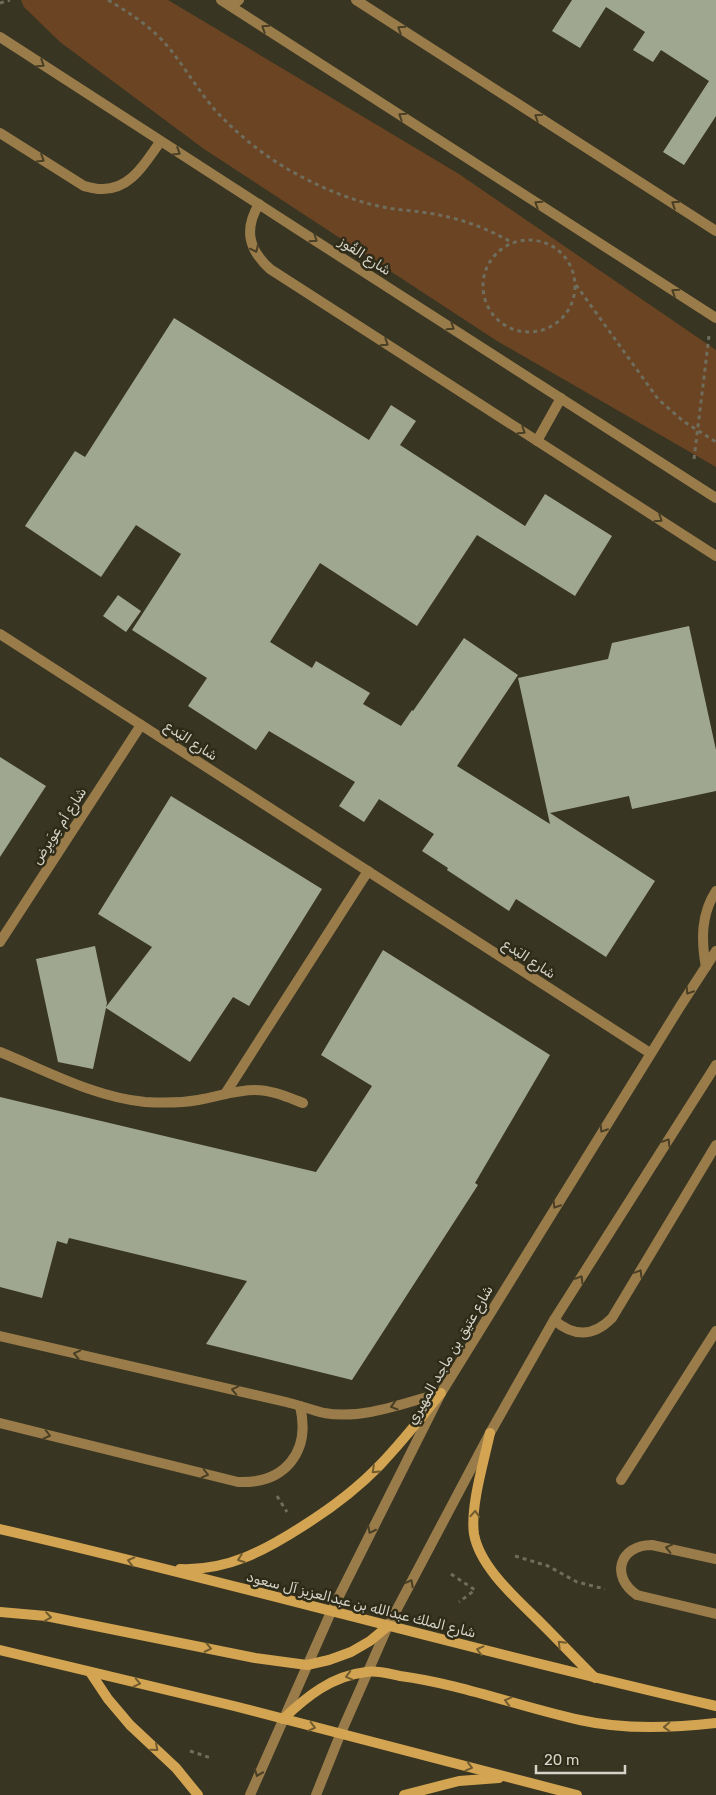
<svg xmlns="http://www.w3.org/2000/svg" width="716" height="1795" font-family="Rubik,Cairo,sans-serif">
<rect width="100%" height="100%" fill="#383522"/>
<!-- green -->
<polygon fill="#6b4423" points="21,0 168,0 459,174 716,350 716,467 497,341 204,149 60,42 24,7"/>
<!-- building -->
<g fill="#a0a791">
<polygon points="572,0 716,0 716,116 684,165 663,152 709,81 661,50 653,62 633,50 645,32 606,7 580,48 552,31"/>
<polygon points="174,318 369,440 391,405 416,421 400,445 525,526 545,494 612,536 575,596 477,535 417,626 320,563 270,642 312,668 316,661 370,693 363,704 401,726 412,710 413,711 464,638 518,675 457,766 550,824 518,678 608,659 612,643 689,626 716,750 716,791 632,809 629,796 550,813 655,881 606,957 516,899 509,911 447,870 448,868 422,851 434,834 379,799 364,822 339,806 355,782 269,731 256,750 188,706 207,678 132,630 181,554 136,525 101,577 25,526 75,451 85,457"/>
<polygon points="118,595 141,611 126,632 103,616"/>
<polygon points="0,757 46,786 0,857"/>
<polygon points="171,796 322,889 249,1006 233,997 190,1062 106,1008 93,1069 58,1062 36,959 95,946 107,1003 106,1007 152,947 98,914"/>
<polygon points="383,950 550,1055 475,1183 478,1185 352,1380 206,1344 247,1281 69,1238 67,1244 57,1241 42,1298 0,1287 0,1097 316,1172 372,1086 321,1055"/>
</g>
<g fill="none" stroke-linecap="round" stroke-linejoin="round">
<!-- path -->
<g stroke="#6f6d5c" stroke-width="3" stroke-dasharray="4 4" stroke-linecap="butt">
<path d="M108,0c20,12 39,24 55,41 19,21 33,47 52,69 22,24 48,45 76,61 28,16 61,30 92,36 12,3 25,3 37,5 34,4 63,14 93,31"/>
<polyline points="0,3 10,0"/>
<circle cx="529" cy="286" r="46"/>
<polyline points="576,285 658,399 683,421 716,442"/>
<polyline points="694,459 709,336"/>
<polyline points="277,1496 287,1512"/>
<polyline points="515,1556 548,1566 577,1582 605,1589"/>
<polyline points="451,1574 475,1590 459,1602"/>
<polyline points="190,1751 211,1758"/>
</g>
<!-- service -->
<g stroke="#9a7c4b" stroke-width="10">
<polyline points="356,0 716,231"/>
<polyline points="231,6 239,0"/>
<path d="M0,133l84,53c5,1 11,3 16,3 30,2 45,-26 60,-47"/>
<path d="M259,204c-15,25 -11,45 11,65l446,287"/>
<path d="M706,967c-5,-27 -5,-53 10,-76"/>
<path d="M554,1320c20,17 39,17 58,-2l104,-173"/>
<path d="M0,1336l286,66c13,3 25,8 38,11 39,7 80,-10 117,-20"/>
<path d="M0,1423l238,59c47,2 73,-30 62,-76"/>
<polyline points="621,1480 716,1331"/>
<path d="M716,1559l-64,-14c-33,0 -42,32 -15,50l79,19"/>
</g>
<!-- minor -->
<g stroke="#9a7c4b" stroke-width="10">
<polyline points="0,634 650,1053"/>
<polyline points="0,942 141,725"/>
<path d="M0,1052c47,19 94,45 145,50 17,1 36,1 53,-2 19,-3 37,-10 57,-10 17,0 32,7 48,13"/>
<polyline points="225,1094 368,871"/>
</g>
<!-- tertiary -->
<g stroke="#9a7c4b" stroke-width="10">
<polyline points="221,0 716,318"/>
<path d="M0,37c238,155 477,307 716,461"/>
<polyline points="537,441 561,398"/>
<polyline points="250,1795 331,1612 441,1393 681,1005 716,951"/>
<polyline points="316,1795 340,1735 388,1626 490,1433 554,1320 716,1065"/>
</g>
<!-- secondary -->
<g stroke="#d3a451" stroke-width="10">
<path d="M490,1433c-6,28 -20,74 -16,101 6,34 44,66 68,90 18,18 35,36 53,54"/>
<path d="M0,1529c240,55 476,123 716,177"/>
<path d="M180,1569c47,2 84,-18 123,-43 27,-17 54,-37 77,-61 22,-23 41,-47 61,-72"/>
<polyline points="0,1612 46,1616 255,1658 307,1665 329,1660 351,1652 370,1641 388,1626"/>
<polyline points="0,1650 234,1706 577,1795"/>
<polyline points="90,1672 108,1699 130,1725 176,1768 198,1795"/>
<path d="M283,1719c24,-23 49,-43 83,-47 11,-2 24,2 34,4 61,8 120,31 180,44 44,10 92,8 136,3"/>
<polyline points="404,1795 459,1781 499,1778"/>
</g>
</g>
<!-- one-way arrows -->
<defs><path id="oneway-chevron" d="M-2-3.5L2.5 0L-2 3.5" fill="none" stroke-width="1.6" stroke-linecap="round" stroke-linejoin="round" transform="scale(1.25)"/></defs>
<g stroke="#493f25">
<use href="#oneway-chevron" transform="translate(265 28) rotate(-147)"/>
<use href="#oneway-chevron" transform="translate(401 29) rotate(-147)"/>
<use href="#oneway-chevron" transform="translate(41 64) rotate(33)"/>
<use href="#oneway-chevron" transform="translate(402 116) rotate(-147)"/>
<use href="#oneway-chevron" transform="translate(538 117) rotate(-147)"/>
<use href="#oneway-chevron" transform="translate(177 152) rotate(32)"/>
<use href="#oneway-chevron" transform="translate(41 159) rotate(32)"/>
<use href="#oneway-chevron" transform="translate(538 204) rotate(-147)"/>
<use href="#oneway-chevron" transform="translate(675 204) rotate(-147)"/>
<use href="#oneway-chevron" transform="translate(314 239) rotate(33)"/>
<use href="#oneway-chevron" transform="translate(255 249) rotate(65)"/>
<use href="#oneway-chevron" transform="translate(675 292) rotate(-147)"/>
<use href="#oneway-chevron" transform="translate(451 327) rotate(33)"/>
<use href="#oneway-chevron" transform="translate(385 343) rotate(33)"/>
<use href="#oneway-chevron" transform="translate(522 431) rotate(33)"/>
<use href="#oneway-chevron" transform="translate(659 519) rotate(33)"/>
<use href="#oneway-chevron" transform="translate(689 991) rotate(123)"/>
<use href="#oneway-chevron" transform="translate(603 1129) rotate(122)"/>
<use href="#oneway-chevron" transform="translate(667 1142) rotate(-58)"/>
<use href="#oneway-chevron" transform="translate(556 1205) rotate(122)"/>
<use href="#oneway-chevron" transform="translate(639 1273) rotate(-59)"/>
<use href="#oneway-chevron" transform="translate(580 1279) rotate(-58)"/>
<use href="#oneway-chevron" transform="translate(77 1354) rotate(-167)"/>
<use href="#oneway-chevron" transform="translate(235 1390) rotate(-167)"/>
<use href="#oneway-chevron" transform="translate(394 1406) rotate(164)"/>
<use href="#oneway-chevron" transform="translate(47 1435) rotate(14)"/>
<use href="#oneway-chevron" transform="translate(205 1474) rotate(14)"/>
<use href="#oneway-chevron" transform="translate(371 1530) rotate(117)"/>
<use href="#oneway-chevron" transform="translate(669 1548) rotate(-167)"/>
<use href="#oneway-chevron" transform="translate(410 1583) rotate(-62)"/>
<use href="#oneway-chevron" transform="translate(258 1773) rotate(112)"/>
</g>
<g stroke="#705b2f">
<use href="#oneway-chevron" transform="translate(375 1470) rotate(137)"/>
<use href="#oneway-chevron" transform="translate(475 1514) rotate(-86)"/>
<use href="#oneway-chevron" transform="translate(241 1559) rotate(160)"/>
<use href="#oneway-chevron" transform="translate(131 1561) rotate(-166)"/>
<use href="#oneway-chevron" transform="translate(48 1617) rotate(8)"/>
<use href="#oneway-chevron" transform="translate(561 1644) rotate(-134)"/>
<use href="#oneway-chevron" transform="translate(208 1648) rotate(12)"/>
<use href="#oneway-chevron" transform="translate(480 1650) rotate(-166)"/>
<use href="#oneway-chevron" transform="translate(349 1676) rotate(165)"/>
<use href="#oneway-chevron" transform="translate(137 1683) rotate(13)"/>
<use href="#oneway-chevron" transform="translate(508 1701) rotate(-165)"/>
<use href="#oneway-chevron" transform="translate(312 1727) rotate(15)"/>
<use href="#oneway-chevron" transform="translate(667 1727) rotate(178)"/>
<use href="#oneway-chevron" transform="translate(155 1748) rotate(41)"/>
<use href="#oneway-chevron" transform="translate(469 1767) rotate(15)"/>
</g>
<g text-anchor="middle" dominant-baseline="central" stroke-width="5" stroke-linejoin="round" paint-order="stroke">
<!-- street labels -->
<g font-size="14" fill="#d6d4c9" stroke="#2e2b18">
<text transform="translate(365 256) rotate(33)">شارع القُوز</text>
<text transform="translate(191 741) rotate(33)">شارع البَدع</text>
<text transform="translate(59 826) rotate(-57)">شارع أم عِوَيرِض</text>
<text transform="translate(529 959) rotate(33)">شارع البَدع</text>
<text transform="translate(450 1355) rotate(-60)">شارع عتيق بن ماجد المهيري</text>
<text transform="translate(361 1605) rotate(14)">شارع الملك عبدالله بن عبدالعزيز آل سعود</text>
</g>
</g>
<!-- scale -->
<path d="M536 1765v8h89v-8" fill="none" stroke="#d6d4c9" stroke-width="2.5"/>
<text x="544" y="1765" font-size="15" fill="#d6d4c9" stroke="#2e2b18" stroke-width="4" paint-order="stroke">20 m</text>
</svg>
